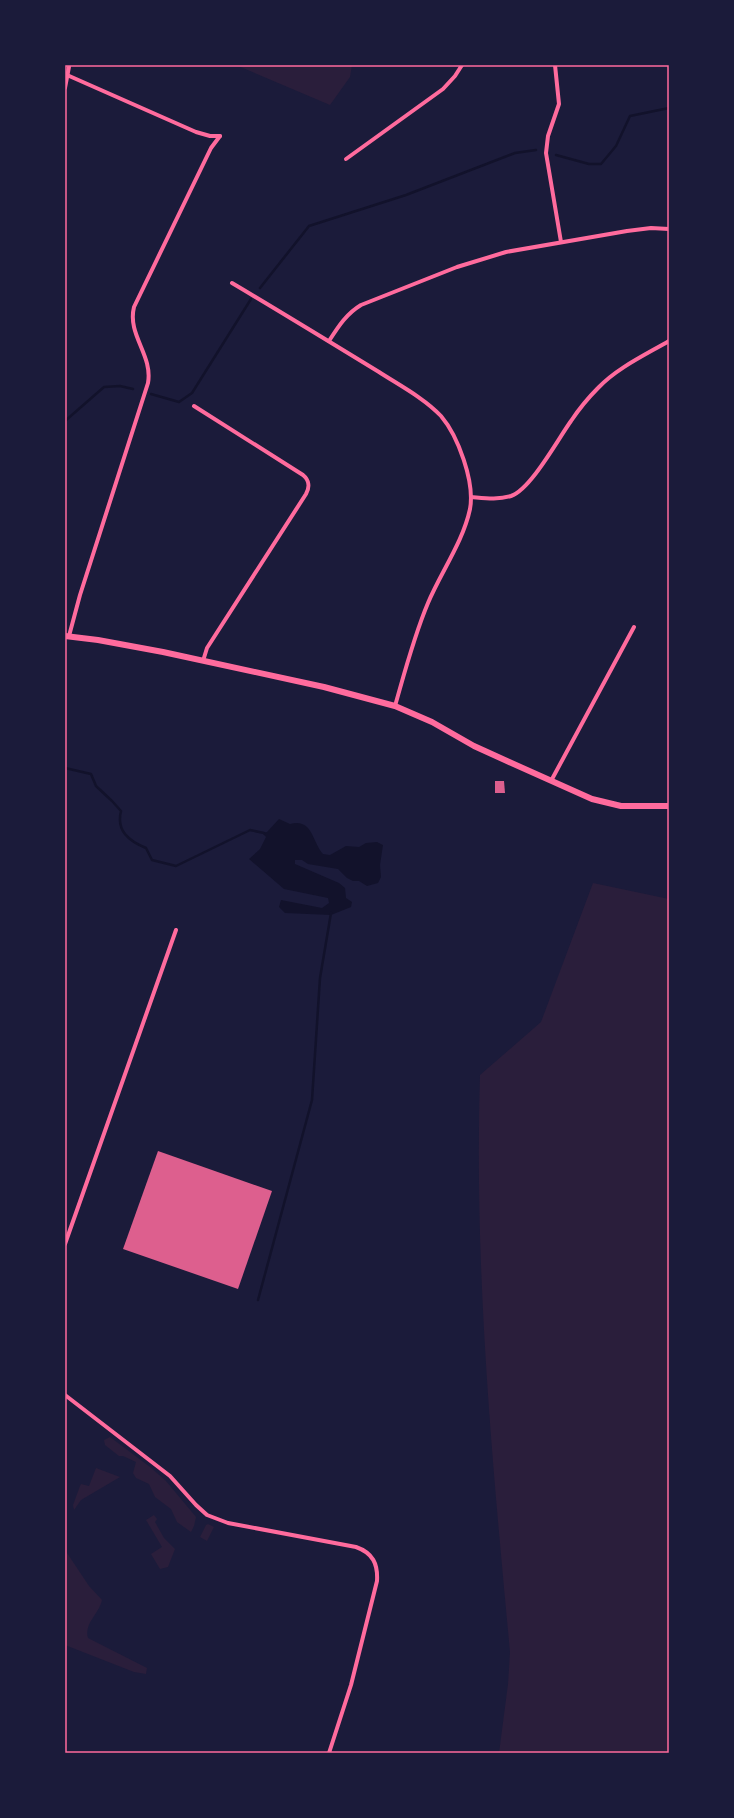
<svg xmlns="http://www.w3.org/2000/svg" width="734" height="1818" font-family="'PT Sans Narrow',sans-serif">
<rect width="100%" height="100%" fill="#1b1b3a"/>
<!-- green -->
<g fill="#2a1e3b">
<polygon points="236,65 352,65 350,77 330,105"/>
<path d="M593,883l76,16v854h-170l9,-69 2,-32c-18,-192 -36,-384 -30,-577l61,-53z"/>
<polygon points="110,1437 150,1467 166,1481 196,1517 194,1526 191,1532 177,1522 171,1509 155,1497 149,1484 136,1478 133,1473 136,1462 123,1456 119,1456 105,1445 104,1440"/>
<polygon points="96,1468 120,1477 81,1500 74,1510 73,1505 80,1486 81,1484 89,1486"/>
<polygon points="154,1515 157,1519 155,1522 164,1538 175,1549 168,1567 160,1569 151,1554 162,1547 146,1520"/>
<polygon points="208,1524 214,1527 207,1541 200,1537 206,1525"/>
<path d="M65,1550l24,36 13,14c-3,14 -18,23 -14,38l59,30 -1,6 -12,-2 -69,-27z"/>
</g>
<!-- water -->
<path fill="#12122b" d="M279,819l11,5c23,-6 22,18 33,30l7,1 16,-9 13,1 7,-4 11,-1 6,3 -3,20 1,12 -3,6 -11,3 -8,-5h-6l-6,-3 -9,-9 -30,-5 -6,-4h-7v4l44,19 6,5 1,10 6,4 -1,5 -20,8 -46,-2 -6,-6 2,-7 41,8 7,-5 -1,-5 -44,-9 -35,-30 11,-10 6,-12 -4,-4 5,-1z"/>
<g fill="none" stroke-linecap="round" stroke-linejoin="round">
<!-- stream -->
<g stroke="#12122b" stroke-width="2.5">
<polyline points="556,155 589,164 601,164 616,146 630,116 669,108 669,101"/>
<polyline points="260,288 309,226 406,195 515,153 536,150"/>
<polyline points="151,394 179,402 192,393 251,299"/>
<polyline points="65,421 104,387 120,386 133,389"/>
<path d="M65,768l26,6 5,12 16,15 9,10c-5,20 8,30 25,37l6,12 24,6 74,-36 14,3"/>
<polyline points="258,1300 312,1100 320,978 331,913"/>
</g>
</g>
<!-- building -->
<g fill="#dd5f8e">
<polygon points="495,781 504,781 505,793 495,793"/>
<polygon points="158,1151 272,1191 238,1289 123,1249"/>
</g>
<g fill="none" stroke-linecap="round" stroke-linejoin="round">
<!-- minor -->
<g stroke="#ff6b9d" stroke-width="4">
<polyline points="555,65 559,104 548,136 546,153 561,242"/>
<polyline points="67,75 196,132 210,136 220,136"/>
<polyline points="65,88 69,67"/>
<polyline points="346,159 443,89 455,76 462,65"/>
<path d="M232,283c49,29 98,59 147,89 20,13 45,26 62,44 17,20 34,66 29,93 -7,33 -29,63 -42,94 -14,33 -23,68 -33,103"/>
<path d="M329,341c9,-14 17,-27 32,-36l96,-38 49,-15 121,-21 24,-3 18,1"/>
<path d="M194,406l109,69c6,5 7,12 3,19l-99,154 -4,13"/>
<path d="M471,497c13,1 27,3 40,-1 20,-7 47,-57 60,-75 8,-12 17,-23 27,-33 19,-20 47,-33 71,-47"/>
<path d="M69,636l11,-41 68,-212c5,-28 -21,-48 -14,-76l77,-159 9,-12"/>
<polyline points="551,781 634,627"/>
<polyline points="65,1244 176,930"/>
<path d="M65,1395l105,81 26,29 11,10 21,8 128,24c17,6 22,17 21,34l-26,104 -22,68"/>
</g>
<!-- secondary -->
<polyline stroke="#ff6b9d" stroke-width="6" points="65,636 98,640 163,652 324,687 395,706 432,722 474,746 507,761 592,799 621,806 669,806"/>
</g>
<!-- border -->
<rect width="734" height="1818" fill="none" stroke="#1b1b3a" stroke-width="132"/>
<rect x="66" y="66" width="602" height="1686" fill="none" stroke="#ff6b9d" stroke-width="1.5"/>
</svg>
